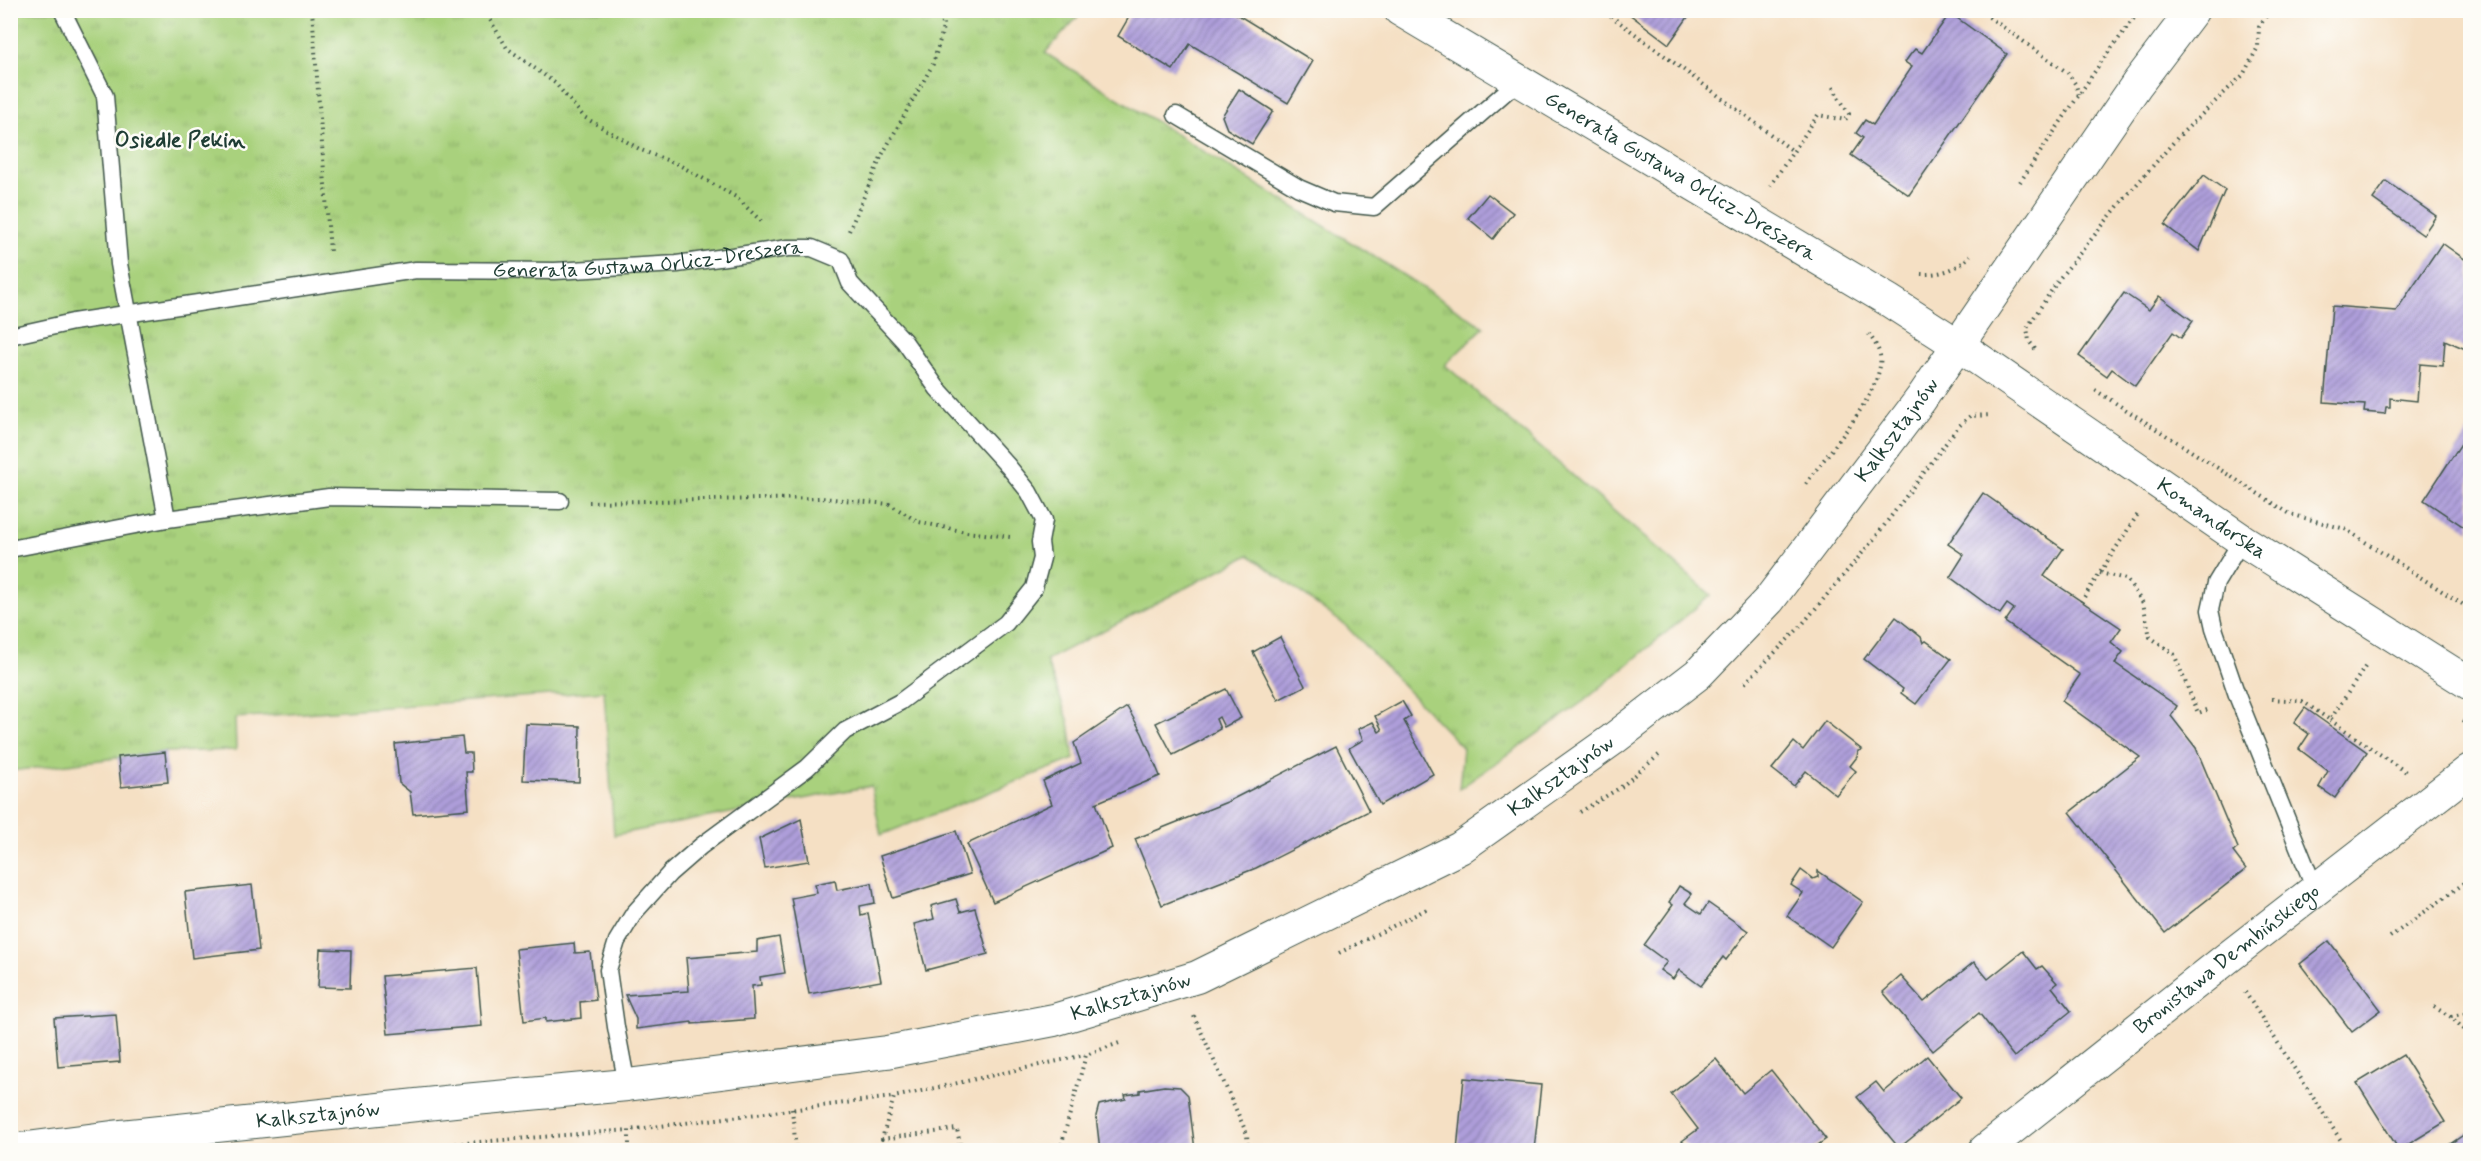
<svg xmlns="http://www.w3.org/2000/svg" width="2481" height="1161" font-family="Mynerve,sans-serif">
<defs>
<pattern id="grass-tufts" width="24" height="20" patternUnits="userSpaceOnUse" patternTransform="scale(1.5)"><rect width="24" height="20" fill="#a9d17d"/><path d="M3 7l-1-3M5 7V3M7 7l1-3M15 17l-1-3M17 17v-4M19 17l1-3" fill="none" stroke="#91b46d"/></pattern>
<pattern id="building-hatch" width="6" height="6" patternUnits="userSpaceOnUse" patternTransform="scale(1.5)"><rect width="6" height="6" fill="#ae9eda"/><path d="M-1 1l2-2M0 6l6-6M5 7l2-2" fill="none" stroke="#8d82b2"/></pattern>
</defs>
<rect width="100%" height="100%" fill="#fdfcf7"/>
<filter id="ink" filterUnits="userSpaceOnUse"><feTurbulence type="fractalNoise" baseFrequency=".0167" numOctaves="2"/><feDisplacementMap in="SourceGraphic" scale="12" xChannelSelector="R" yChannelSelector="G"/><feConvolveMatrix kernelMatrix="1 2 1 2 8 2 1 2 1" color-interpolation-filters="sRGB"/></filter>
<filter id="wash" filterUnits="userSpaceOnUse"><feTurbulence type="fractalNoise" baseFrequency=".008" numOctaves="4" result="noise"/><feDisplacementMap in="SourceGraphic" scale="24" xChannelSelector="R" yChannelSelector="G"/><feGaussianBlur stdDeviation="1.35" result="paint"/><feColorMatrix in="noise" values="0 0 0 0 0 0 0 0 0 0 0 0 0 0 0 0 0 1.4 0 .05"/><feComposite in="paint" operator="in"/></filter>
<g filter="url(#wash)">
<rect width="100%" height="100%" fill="#f5e0c4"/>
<!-- grass -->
<polygon fill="url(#grass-tufts)" stroke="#648758" stroke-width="1.5" points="10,11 1083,11 1045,53 1389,266 1484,327 1445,365 1711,595 1584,701 1459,789 1463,748 1345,625 1249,555 1046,660 1069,722 1074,759 881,835 871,786 614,835 604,691 235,718 236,750 165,752 11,771"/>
<g id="blocks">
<!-- building -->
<g fill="url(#building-hatch)">
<polygon points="1133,10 1203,10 1208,13 1210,10 1230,10 1313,61 1288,103 1190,44 1173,70 1118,36"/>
<polygon points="1624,10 1693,10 1669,44"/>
<polygon points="1950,13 2007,54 1909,195 1851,155 1863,138 1856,133 1865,120 1873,125 1912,67 1905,62 1910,55 1915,49 1922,53"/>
<polygon points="1239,89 1273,111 1252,144 1227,129 1222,116"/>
<polygon points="2204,175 2225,190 2199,251 2165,225"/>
<polygon points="2386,181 2436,216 2423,235 2373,199"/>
<polygon points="1488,194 1513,213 1493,239 1468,218"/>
<polygon points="2442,243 2470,263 2470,351 2445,340 2443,366 2420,364 2417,401 2390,398 2390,407 2386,407 2385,414 2364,412 2365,405 2324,402 2332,306 2396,311"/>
<polygon points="2124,293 2149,310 2159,296 2193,321 2181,338 2173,332 2135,386 2112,369 2107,376 2079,356"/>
<polygon points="2470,430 2470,531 2424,500"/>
<polygon points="1983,493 2063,549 2044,576 2121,628 2111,642 2123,652 2115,663 2177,706 2171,716 2196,748 2238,848 2233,852 2246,869 2165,933 2070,812 2140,757 2062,701 2080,675 2005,622 2014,609 2007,604 2000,614 1950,577 1964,555 1948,544"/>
<polygon points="1896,617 1921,637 1923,643 1926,641 1951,659 1916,704 1901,693 1903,689 1864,659"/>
<polygon points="1280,637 1305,686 1278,700 1253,652"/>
<polygon points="1226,689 1241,718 1224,727 1219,717 1216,719 1220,729 1204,738 1204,739 1173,755 1156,723"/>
<polygon points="1402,701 1411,716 1404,721 1433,774 1380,805 1349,748 1363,740 1358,729 1373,722 1379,732 1382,730 1375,716"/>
<polygon points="1127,707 1142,733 1160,776 1096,803 1112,848 993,902 967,844 1052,804 1043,781 1081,763 1074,743"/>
<polygon points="2305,708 2367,752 2335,798 2319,787 2328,771 2299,749 2309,734 2294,723"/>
<polygon points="1825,721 1862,750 1858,751 1857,757 1850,766 1856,771 1836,795 1806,771 1794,786 1772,769 1794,742 1803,750"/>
<polygon points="526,724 580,726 579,782 523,780"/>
<polygon points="462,737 464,753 471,753 472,772 466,772 469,809 413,814 410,792 399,783 395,744"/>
<polygon points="1336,746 1369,811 1256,868 1162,905 1135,839 1227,802"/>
<polygon points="165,752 168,782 121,787 118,757"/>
<polygon points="801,819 809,861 765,868 759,839"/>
<polygon points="956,831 970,874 893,898 880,856"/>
<polygon points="1801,870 1813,879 1818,877 1818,871 1863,902 1831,947 1787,916 1803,893 1791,885"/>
<polygon points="835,880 837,890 872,883 875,903 860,906 861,915 868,913 881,981 809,994 791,898 817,893 815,884"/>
<polygon points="252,885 259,950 192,958 185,892"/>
<polygon points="1679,886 1692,894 1685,903 1701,914 1708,903 1748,931 1726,960 1723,957 1701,986 1679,970 1673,979 1660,970 1667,962 1644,945 1673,905 1669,902"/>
<polygon points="956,899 960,912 975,908 988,954 926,970 914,924 934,919 931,906"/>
<polygon points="779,937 785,973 760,977 761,985 752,986 754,1019 692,1024 692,1022 636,1029 636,1019 625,995 689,991 686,958 757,952 757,941"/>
<polygon points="2329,941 2381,1010 2352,1032 2300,964"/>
<polygon points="574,943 575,953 590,952 596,1000 580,1002 581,1018 546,1022 546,1018 524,1021 516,949"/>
<polygon points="320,949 351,950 350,988 318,987"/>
<polygon points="2023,951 2037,969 2042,966 2057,983 2052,987 2071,1011 2014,1057 1979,1013 1933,1051 1883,992 1901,976 1924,1002 1974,962 1988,979"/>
<polygon points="477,968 482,1026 388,1034 382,976"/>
<polygon points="116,1014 120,1062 58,1067 54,1018"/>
<polygon points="2403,1055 2445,1122 2399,1150 2357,1083"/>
<polygon points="1927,1056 1961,1098 1899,1148 1857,1097 1876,1082 1884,1092"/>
<polygon points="1716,1059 1743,1093 1771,1070 1826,1139 1811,1150 1690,1150 1682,1141 1698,1129 1671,1094"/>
<polygon points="1464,1078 1541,1085 1534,1150 1457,1150"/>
<polygon points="1164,1086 1180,1087 1188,1095 1195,1150 1100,1150 1096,1116 1099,1105 1126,1099 1125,1095 1140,1093 1140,1090"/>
<polygon points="2468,1132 2470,1136 2470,1150 2441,1150"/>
</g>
</g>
</g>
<g filter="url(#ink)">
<use href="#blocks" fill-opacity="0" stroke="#3f554a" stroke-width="1.5"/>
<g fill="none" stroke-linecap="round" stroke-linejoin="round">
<defs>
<g id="lane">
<polyline points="62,10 105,96 119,264 167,519"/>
<polyline points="1176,115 1299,188 1334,203 1374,207 1517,82"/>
<path id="s1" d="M10,336l63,-14 343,-52 139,1 122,-7 111,-16h24l29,12 9,23 54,58 33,47 71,78 21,26 15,28 -4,22 2,16 -8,30 -28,35 -106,79 -55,29 -38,37 -106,78 -31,27 -36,40 -17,28 -9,29 8,57 11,58"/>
<polyline points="2242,540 2216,583 2210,610 2214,628 2238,698 2315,889"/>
<polyline points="10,549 167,519 329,497 560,501"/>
</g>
<g id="street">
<path id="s2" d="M1400,10l488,290 70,45 284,195 228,144"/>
<path id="s3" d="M11,1150l101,-13 352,-37 163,-15 260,-33 167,-32 143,-43 263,-129 152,-108 86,-66 71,-74 152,-201 216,-315 56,-74"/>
<path id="s4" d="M1985,1150l241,-191 244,-189"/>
</g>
</defs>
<!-- lane casing -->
<use href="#lane" stroke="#3f554a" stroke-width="19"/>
<!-- street casing -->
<use href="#street" stroke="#3f554a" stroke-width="34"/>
<!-- path -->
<g stroke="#3f554a" stroke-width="4" stroke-dasharray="1.5 4.5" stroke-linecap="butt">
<polyline points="312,10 330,252"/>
<polyline points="484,10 507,48 555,83 584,117 641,150 679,165 736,197 762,222"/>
<polyline points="1610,10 1611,16 1793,151"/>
<polyline points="1979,10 2068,73 2076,85 2079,96"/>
<polyline points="2020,182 2102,61 2140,10"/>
<polyline points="1770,186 1818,115 1845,120 1849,114 1832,86"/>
<polyline points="849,231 882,155 933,64 942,33 944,10"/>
<path d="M1921,274c17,1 38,-4 49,-19"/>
<polyline points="2035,349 2029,341 2027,328 2059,279 2123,200 2179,136 2243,75 2258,47 2259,27 2270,10"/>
<polyline points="2095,390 2290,514 2345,529 2470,609"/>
<path d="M1806,484c19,-29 80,-94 74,-129 -2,-8 -7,-15 -11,-21"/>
<polyline points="589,502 821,498 889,504 919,522 966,532 1010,537"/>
<polyline points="2100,573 2126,579 2143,603 2150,637 2174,654 2198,713 2210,709"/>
<polyline points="2081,602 2138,514"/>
<polyline points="1745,683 1800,627 1874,539 1958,427 1970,416 1991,415"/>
<polyline points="2272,699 2302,701 2330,720 2367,664"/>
<polyline points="2330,720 2406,772"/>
<polyline points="2462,721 2470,726"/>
<polyline points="1580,812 1621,787 1659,755"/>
<polyline points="2390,937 2470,879"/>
<polyline points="1339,953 1429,908"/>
<polyline points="2245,992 2347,1150"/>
<polyline points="2434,1007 2451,1017 2470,1035"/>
<polyline points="1194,1016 1247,1134 1248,1150"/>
<polyline points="2451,1016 2470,1013"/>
<polyline points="792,1109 796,1150"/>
<polyline points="378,1150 629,1130"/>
<polyline points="629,1150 629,1130 893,1097"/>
<polyline points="961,1150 957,1129 882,1139 894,1097 1085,1055"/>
<polyline points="1060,1150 1086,1055 1122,1042"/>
</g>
<!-- lane -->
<use href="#lane" stroke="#fff" stroke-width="16"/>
<!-- street -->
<use href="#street" stroke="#fff" stroke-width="32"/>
</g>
</g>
<g text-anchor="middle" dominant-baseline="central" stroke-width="5" stroke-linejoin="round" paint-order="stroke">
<!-- street labels -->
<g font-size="21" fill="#1f3d34" stroke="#fdfcf7">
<text stroke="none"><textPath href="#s2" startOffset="326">Generała Gustawa Orlicz-Dreszera</textPath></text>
<text stroke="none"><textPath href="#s1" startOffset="644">Generała Gustawa Orlicz-Dreszera</textPath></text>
<text stroke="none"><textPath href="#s3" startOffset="2104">Kalksztajnów</textPath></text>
<text stroke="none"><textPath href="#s2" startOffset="958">Komandorska</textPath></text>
<text stroke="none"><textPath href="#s3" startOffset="1618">Kalksztajnów</textPath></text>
<text stroke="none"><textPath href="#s4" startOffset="308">Bronisława Dembińskiego</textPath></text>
<text stroke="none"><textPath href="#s3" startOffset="1132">Kalksztajnów</textPath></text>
<text stroke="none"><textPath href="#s3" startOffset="309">Kalksztajnów</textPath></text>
</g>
<!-- neighbourhood labels -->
<g font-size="22" font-weight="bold" fill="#1f3d34" stroke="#fdfcf7">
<text x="180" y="141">Osiedle Pekin</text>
</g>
</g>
<!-- margin -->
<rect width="2481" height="1161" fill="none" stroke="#fdfcf7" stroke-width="36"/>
</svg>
